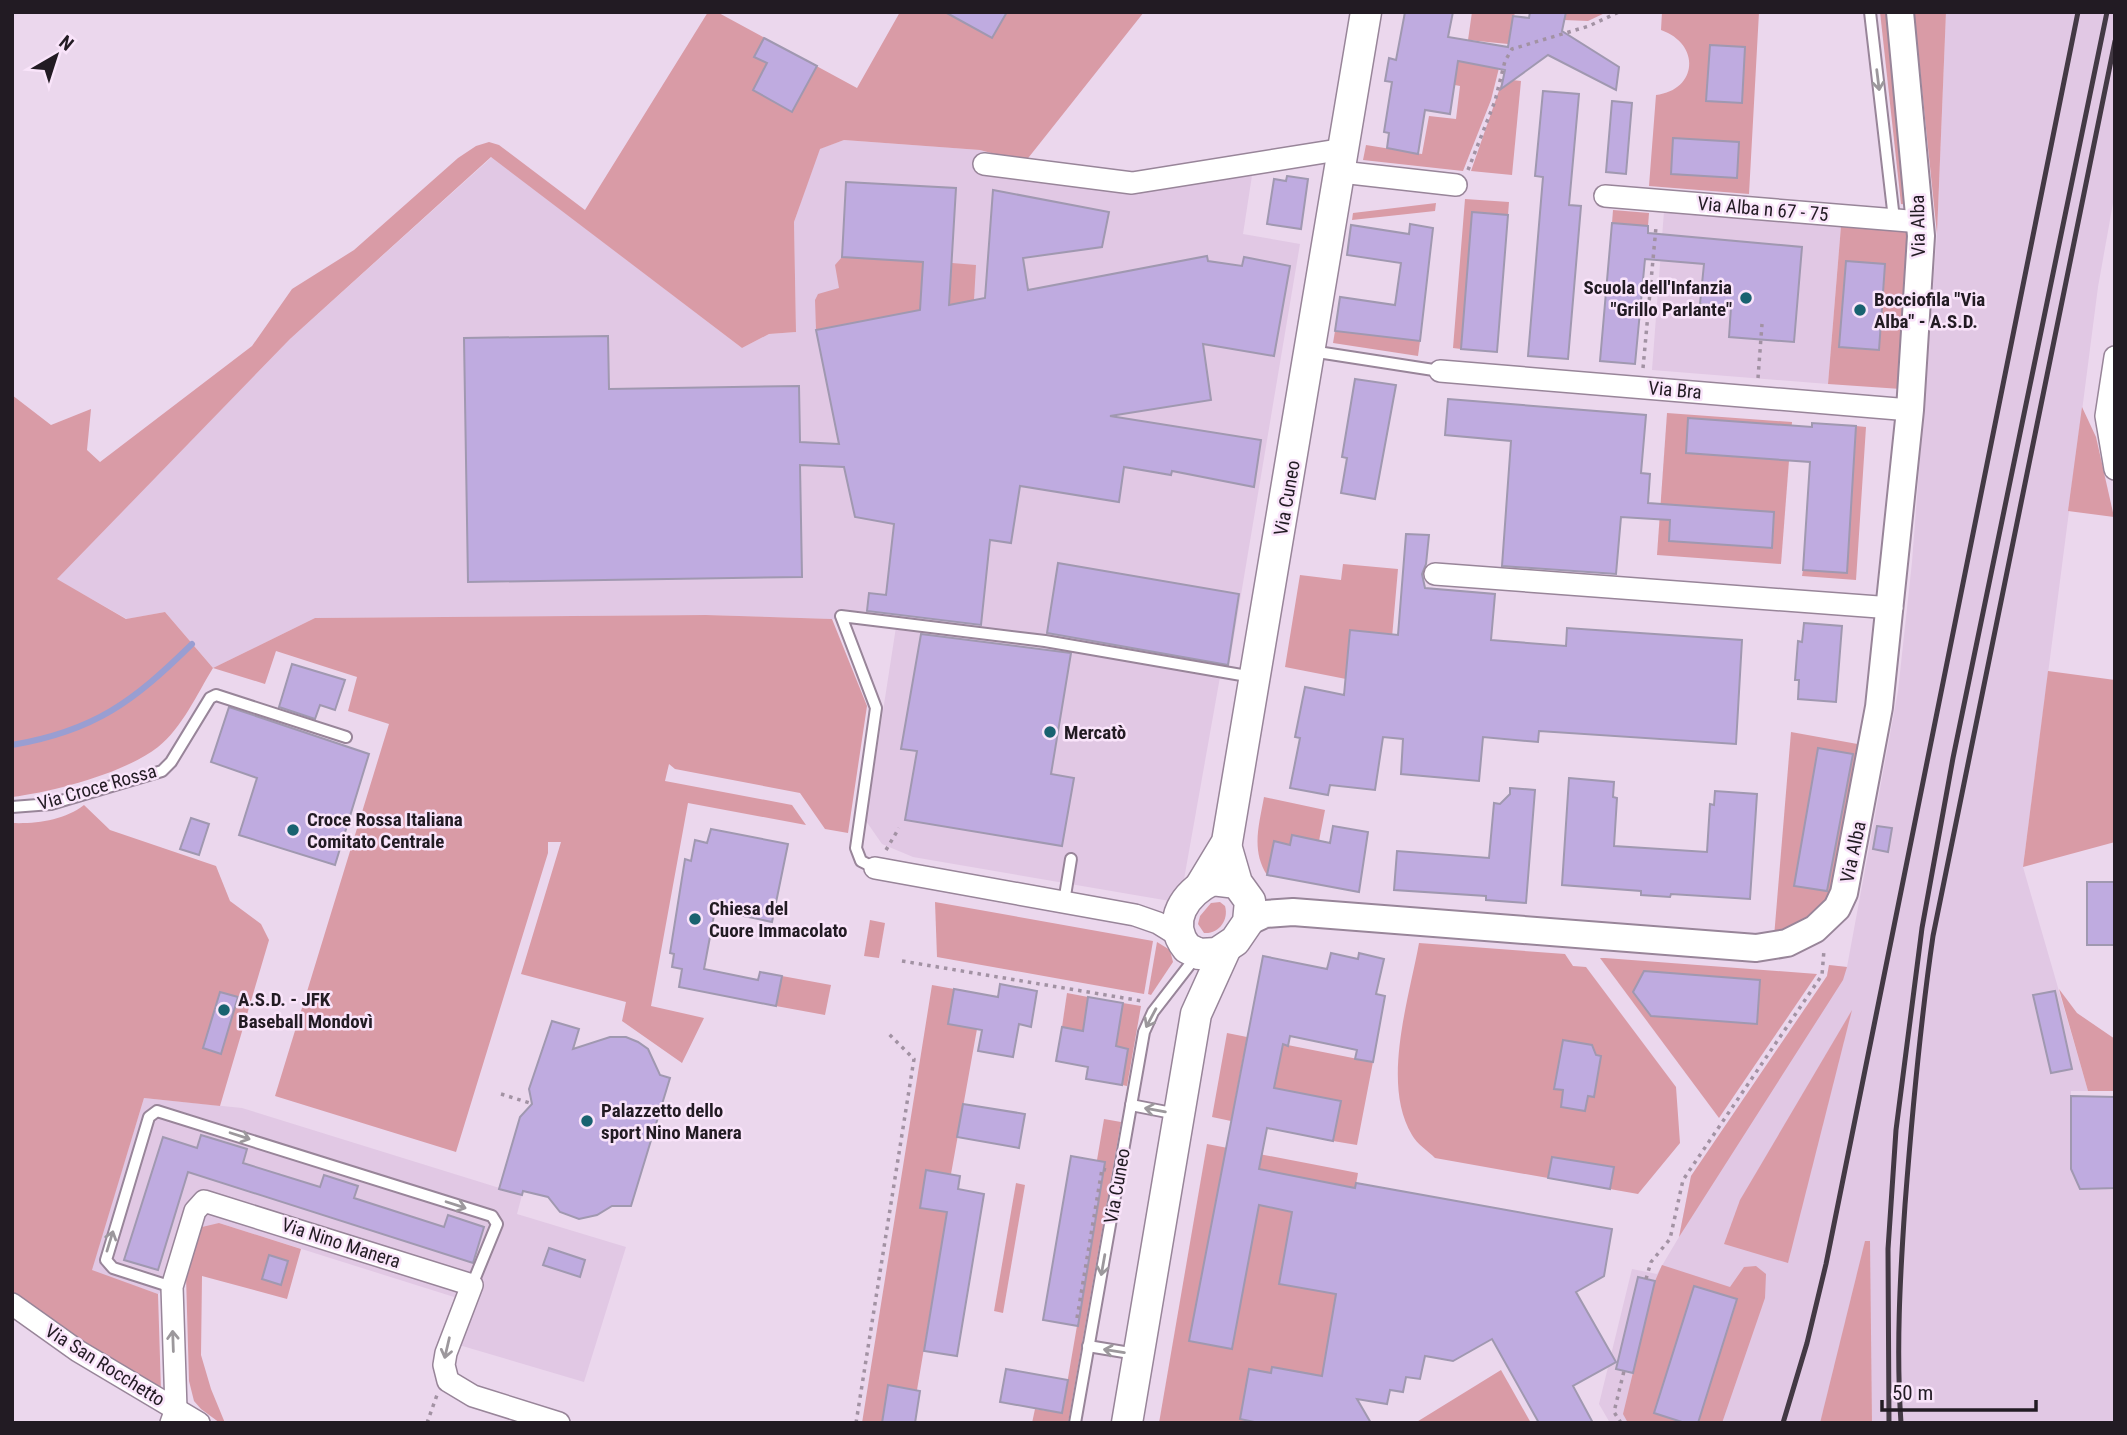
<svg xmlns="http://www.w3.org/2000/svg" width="2127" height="1435" font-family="'Roboto Condensed',sans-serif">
<rect width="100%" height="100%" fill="#ebd7ed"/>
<!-- built -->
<g fill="#e1c8e4">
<polygon points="1946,12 2115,12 2115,192 2098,287 2023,867 2088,1091 2071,1091 2071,1169 2080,1189 2115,1188 2115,1423 1610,1423 1599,1404 1632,1269 1657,1274 1679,1237 1691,1176 1827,976 1829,965 1847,967 1898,691 1912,562 1937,234"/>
<polygon points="844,140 980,150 1025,162 1114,176 1255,156 1243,234 1300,244 1227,678 1220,677 1183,885 1170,901 913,857 882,844 866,821 896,627 832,619 706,615 315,618 213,668 165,612 127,619 56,579 290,339 492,157 742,348 769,334 796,332 794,222 819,149"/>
<polygon points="1664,211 1841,226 1828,384 1652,370"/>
<polygon points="144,1098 242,1108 522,1195 517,1214 626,1247 584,1382 459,1345 470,1302 219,1223 186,1276 158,1294 91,1271"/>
</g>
<!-- green -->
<g fill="#d99ba6">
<path d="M708,12h9l140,76 43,-76h244l-119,150 -45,-12 -136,-10 -24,9 -26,73 2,110 -27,2 -27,14 -251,-191 -201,182 -233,240 69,40 39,-7 48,56 102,-50 391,-3 126,4 35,87 -19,127 -23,-4 -25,-36 -125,-24 -6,-5 -4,17 127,24 14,20 -118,-22 -37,203 53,12 -22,45 -60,-42 4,-19 -105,-28 40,-132h-13v11l-92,299 -181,-56 114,-372 -41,-13 9,-34 -81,-26 -11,33 -52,-16c-16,26 -31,60 -55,79 -33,26 -105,45 -146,50v-402l39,30 40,-16 -4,41 13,12 152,-116 40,-57 62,-39 104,-92 18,-12 13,-4 10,3 86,65z"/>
<polygon points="1472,12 1517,12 1513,16 1508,44 1468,40"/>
<polygon points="1566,12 1607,12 1588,21 1564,20"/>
<path d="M1662,12h97l-10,182 -100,-8 7,-91c42,-5 45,-51 5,-65z"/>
<polygon points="1880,12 1888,12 1909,205 1901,204"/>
<polygon points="1914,12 1946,12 1937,234"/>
<polygon points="1438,58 1499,68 1491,100 1463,171 1363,160 1366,145 1422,154 1429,116 1456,119 1460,86 1434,81"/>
<polygon points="1503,79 1521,81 1512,175 1471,171"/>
<polygon points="1465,199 1509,202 1508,215 1472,213 1461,349 1453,348"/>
<polygon points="1436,203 1435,211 1352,220 1353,213"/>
<polygon points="1613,210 1649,213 1648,226 1612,223"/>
<polygon points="1841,226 1910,232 1901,389 1828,384"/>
<polygon points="842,257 923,262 950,289 952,263 976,265 974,300 816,330 815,300 818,294 839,288 835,265"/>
<polygon points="1335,331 1420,341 1418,356 1333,343"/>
<polygon points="2082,407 2096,437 2114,517 2068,511"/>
<polygon points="1667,413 1792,422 1781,564 1657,555"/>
<polygon points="1856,426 1866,427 1856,580 1802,576 1803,570 1847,572"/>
<polygon points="1343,564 1398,569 1388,683 1346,679 1285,667 1300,575 1341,580"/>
<polygon points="2048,671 2115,680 2115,842 2023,867"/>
<polygon points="1791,732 1863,745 1840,878 1818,915 1774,937"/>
<path d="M1264,797l61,13 -6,31 -26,-6 -3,10 -16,-3 -7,33c-16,-25 -8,-50 -3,-78z"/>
<path d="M84,805l26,25 106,36 14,35 31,23 8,16 -49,166 -76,-8 -52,172 66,24 3,97 -104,-65 -45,-33v-470c24,1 53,-3 72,-18z"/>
<polygon points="935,902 1153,941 1144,994 937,957"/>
<path d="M1220,902l5,4c4,14 -6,28 -21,27l-6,-9 2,-8 11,-13z"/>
<polygon points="870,920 885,923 879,958 864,956"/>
<polygon points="1157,942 1170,950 1173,962 1151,995 1148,994"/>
<path d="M1419,943l146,11 8,12 13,1 90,120 4,56 -42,51 -203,-36c-7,-7 -18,-14 -23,-23 -31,-51 -3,-136 7,-192z"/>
<polygon points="1600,958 1605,958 1817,974 1719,1118"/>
<polygon points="1829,965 1847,967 1843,980 1679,1237 1691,1176 1827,976"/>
<polygon points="782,976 831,985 825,1015 776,1006"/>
<polygon points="932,985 954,989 949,1024 977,1029 951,1174 926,1170 920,1207 947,1212 917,1390 888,1386 882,1423 862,1423"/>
<polygon points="2059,989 2077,1013 2115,1039 2115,1091 2088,1091"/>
<polygon points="1067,993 1088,997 1083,1031 1062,1027"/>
<polygon points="1123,1003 1141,1006 1127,1086 1122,1085 1128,1049 1116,1046"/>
<polygon points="1852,1010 1788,1263 1724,1244 1740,1200"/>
<polygon points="1227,1033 1373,1062 1357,1145 1333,1141 1341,1101 1274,1088 1279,1064 1243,1057 1231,1121 1212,1117"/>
<polygon points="1104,1119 1121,1122 1068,1423 1032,1423 1035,1409 1062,1413 1105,1163 1097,1160"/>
<polygon points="1207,1144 1358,1173 1314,1423 1159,1423"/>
<polygon points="1016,1183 1025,1185 1003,1313 994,1311"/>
<polygon points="219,1223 301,1249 287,1299 202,1276 201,1355 211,1389 225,1423 220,1423 201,1409 194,1401 189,1381 186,1276 202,1227"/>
<polygon points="1865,1241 1870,1241 1872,1423 1820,1423"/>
<polygon points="1662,1265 1730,1287 1744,1267 1756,1266 1766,1274 1765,1298 1722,1423 1628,1423 1623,1414 1655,1281"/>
<polygon points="1501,1370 1531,1423 1415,1423"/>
</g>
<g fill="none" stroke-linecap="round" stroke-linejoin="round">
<!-- stream -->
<path stroke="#999ed2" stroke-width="6" d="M12,745c83,-14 122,-44 180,-101"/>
</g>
<!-- building -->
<g fill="#bfabe0" stroke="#a098b0" stroke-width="2">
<polygon points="945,12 1007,12 992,38"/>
<polygon points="1405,12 1453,12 1448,37 1508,47 1513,16 1529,18 1530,12 1566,12 1562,31 1619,67 1616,90 1548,55 1501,89 1505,70 1458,61 1450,114 1425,110 1418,154 1387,148 1389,133 1384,132 1392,82 1385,81 1389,58 1396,60"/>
<polygon points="764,38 817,66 792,112 753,90 767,63 754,57"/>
<polygon points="1710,45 1745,47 1742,103 1706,101"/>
<polygon points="1543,91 1579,94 1569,205 1581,206 1568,359 1528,356 1543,177 1535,176"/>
<polygon points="1612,101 1632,103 1626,174 1606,172"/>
<polygon points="1673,138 1739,142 1737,178 1671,174"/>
<polygon points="1287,176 1308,179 1301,229 1267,224 1274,179 1286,181"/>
<polygon points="846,182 956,188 949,305 985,298 993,190 1109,212 1102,247 1023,258 1028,290 1207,256 1208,261 1242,266 1244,257 1290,266 1274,356 1203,344 1211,400 1110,416 1261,440 1254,487 1172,471 1171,475 1124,467 1119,502 1020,486 1011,543 990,540 981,625 867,611 869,593 886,595 894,524 855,517 844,467 800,465 802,577 468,582 464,338 608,336 609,389 799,386 800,442 839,444 816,330 920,310 923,262 842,257"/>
<polygon points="1472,212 1508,215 1497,352 1461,349"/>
<polygon points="1612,223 1648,226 1648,233 1802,247 1794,342 1729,337 1731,307 1700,304 1704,264 1645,259 1635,364 1600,361"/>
<polygon points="1410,224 1433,228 1420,341 1335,331 1340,297 1395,305 1401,263 1347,255 1351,225 1409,234"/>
<polygon points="1846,261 1885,264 1879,350 1839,347"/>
<polygon points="1355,379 1396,385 1375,499 1341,493 1347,458 1342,457"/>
<polygon points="1448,399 1646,415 1641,473 1650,474 1648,503 1774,512 1772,548 1669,541 1670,520 1621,517 1616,574 1502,566 1511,441 1445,435"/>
<polygon points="1688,418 1812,427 1812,423 1856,426 1847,573 1803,570 1810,462 1686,453"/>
<polygon points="1406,534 1429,535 1426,564 1422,574 1425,588 1495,594 1491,640 1566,646 1567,628 1742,640 1736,744 1539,731 1538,742 1483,737 1479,781 1401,774 1403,739 1383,737 1375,790 1330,785 1328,795 1290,788 1300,738 1295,737 1305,687 1344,695 1350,630 1398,635"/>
<polygon points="1058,563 1239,594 1228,665 1047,633"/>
<polygon points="1804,623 1842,626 1836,702 1798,699 1799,680 1795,680 1798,641 1802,642"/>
<polygon points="921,634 1071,653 1051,774 1074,778 1062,846 905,820 917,751 901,749"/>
<polygon points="292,664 345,680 335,710 320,705 315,719 279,707"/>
<polygon points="229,707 369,754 335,865 239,835 257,778 211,762"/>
<polygon points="1818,748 1853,754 1827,891 1794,886"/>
<polygon points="1569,778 1614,782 1613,797 1617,798 1614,846 1707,852 1710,804 1714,805 1715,791 1757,794 1750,899 1671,894 1670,897 1641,895 1641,891 1562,885"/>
<polygon points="1510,788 1535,790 1526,903 1486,900 1486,896 1394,890 1397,851 1489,858 1494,803 1500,804 1510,794"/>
<polygon points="191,818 209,824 199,855 180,849"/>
<polygon points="1333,826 1368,832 1359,892 1267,875 1274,841 1290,845 1292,835 1330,843"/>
<polygon points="1877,826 1892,828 1888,852 1873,849"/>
<polygon points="711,829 788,844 772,922 715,910 704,969 758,980 760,972 782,976 776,1006 679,987 682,969 672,967 674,954 670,953 685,859 691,861 695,840 707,843"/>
<rect x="2087" y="882" width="28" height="63"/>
<polygon points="1331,953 1358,959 1359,953 1384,959 1376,994 1385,996 1373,1062 1355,1059 1357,1050 1290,1036 1288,1046 1283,1044 1274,1088 1341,1101 1333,1141 1267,1128 1259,1169 1355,1188 1356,1183 1612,1229 1604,1276 1576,1292 1616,1362 1573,1386 1593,1423 1539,1423 1492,1339 1453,1361 1425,1356 1420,1379 1406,1377 1403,1392 1390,1390 1387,1404 1357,1399 1371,1423 1259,1423 1240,1419 1249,1369 1271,1373 1272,1367 1322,1376 1336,1294 1279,1284 1292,1212 1259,1205 1232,1349 1189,1341 1263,956 1327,969"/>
<polygon points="1644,971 1760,980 1757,1024 1651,1016 1633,992"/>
<polygon points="1000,984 1037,991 1031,1027 1019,1024 1013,1057 978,1051 982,1030 948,1024 954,989 998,997"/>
<polygon points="2055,991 2072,1069 2051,1073 2033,995"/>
<polygon points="220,992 238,997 221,1054 203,1048"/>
<polygon points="1088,997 1123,1003 1116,1046 1128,1049 1122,1085 1086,1079 1088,1067 1056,1061 1062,1027 1083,1031"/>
<polygon points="552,1021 579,1029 573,1049 610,1037 626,1037 638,1042 648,1049 660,1075 670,1078 631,1206 612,1206 597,1215 579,1219 560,1212 548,1197 523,1191 522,1195 499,1189 520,1117 532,1104 529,1089"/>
<polygon points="1563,1040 1592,1045 1596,1055 1601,1056 1594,1097 1588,1096 1585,1111 1561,1107 1563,1090 1554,1089"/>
<polygon points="2071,1096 2115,1097 2115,1188 2080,1189 2071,1169"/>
<polygon points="963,1104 1025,1114 1019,1148 957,1137"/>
<polygon points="201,1135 247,1149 243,1163 320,1187 324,1175 358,1186 354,1198 444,1227 448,1215 484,1227 473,1263 188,1172 158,1270 124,1260 163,1137 197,1148"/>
<polygon points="1071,1156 1105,1162 1078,1326 1043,1320"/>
<polygon points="1552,1157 1614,1167 1610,1189 1548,1178"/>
<polygon points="926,1170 960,1176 958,1189 984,1194 957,1356 924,1351 947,1212 920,1208"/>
<polygon points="549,1248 585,1260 580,1277 543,1265"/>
<polygon points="269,1255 288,1261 281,1285 262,1279"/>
<polygon points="1638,1277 1655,1281 1633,1373 1616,1369"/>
<polygon points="1694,1286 1737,1299 1698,1423 1685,1423 1654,1413"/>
<polygon points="1006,1369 1068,1380 1062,1413 1000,1402"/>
<polygon points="888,1385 920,1391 915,1423 882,1423"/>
</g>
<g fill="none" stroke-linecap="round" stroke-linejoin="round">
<defs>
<g id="service">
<polyline points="1870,12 1894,219"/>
<polyline points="1311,351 1440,371"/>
<polyline points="12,807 51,804 162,771 171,762 210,698 216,695 346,737"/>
<polyline points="875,868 861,861 856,848 876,708 841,616 1045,641 1253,677"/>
<polyline points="1064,902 1071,859"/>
<polyline points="1131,1105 1177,1114"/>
<polyline points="172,1287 113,1268 106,1260 149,1117 157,1111 492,1216 497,1224 472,1285"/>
<polyline points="1088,1346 1136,1354"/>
<polyline points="1075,1423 1144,1032 1153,1012 1191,963"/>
</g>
<g id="minor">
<polyline points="984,164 1132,183 1344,149"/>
<polyline points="1341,172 1456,185"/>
<polyline points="1605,196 1921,222"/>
<polyline points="2115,357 2106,416 2115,469"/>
<polyline points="1440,371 1910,410"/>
<polyline points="1435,574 1892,608"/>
<polyline points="875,868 1135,915 1158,923 1179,936"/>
<polyline points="12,1304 78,1351 199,1423"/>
<polyline points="171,1423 176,1409 172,1287 195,1211 204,1201 472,1285 446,1353 444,1365 448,1381 473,1396 559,1423"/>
</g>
<polyline id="tertiary" points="1248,922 1265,914 1293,912 1756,948 1787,943 1815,929 1837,908 1844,893 1879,707 1910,410 1921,236 1900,12"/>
<g id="secondary">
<path d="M1226,845l11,38 13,18 -2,21 -13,19 -18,12 -18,1 -12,-6c-22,-27 -1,-55 25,-68l25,3"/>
<polyline points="1201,885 1227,842 1366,12"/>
<polyline points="1127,1423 1196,1014 1225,950"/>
</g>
</defs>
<!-- service casing -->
<use href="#service" stroke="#988599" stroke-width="14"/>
<!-- minor casing -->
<use href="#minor" stroke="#988599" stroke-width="24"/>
<!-- tertiary casing -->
<use href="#tertiary" stroke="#988599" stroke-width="30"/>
<!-- secondary casing -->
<use href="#secondary" stroke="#988599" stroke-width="33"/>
<!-- path -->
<g stroke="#a292a3" stroke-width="3.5" stroke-dasharray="3.5 5" stroke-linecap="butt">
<polyline points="1468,170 1495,101 1505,61 1512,49 1589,26 1619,12"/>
<polyline points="1643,368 1656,227"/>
<polyline points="1758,378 1762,324"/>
<polyline points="886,850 899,828"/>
<polyline points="902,961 1142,1001"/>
<polyline points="501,1094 533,1104"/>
<polyline points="1646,1279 1651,1262 1670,1239 1683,1180 1822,975 1824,950"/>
<polyline points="1077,1318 1102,1169 1106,1170"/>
<polyline points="427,1423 437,1395"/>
<polyline points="856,1423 914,1059 888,1033"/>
<polyline points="1621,1423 1614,1412 1624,1371"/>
</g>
<!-- service -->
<use href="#service" stroke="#fff" stroke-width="10"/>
<!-- minor -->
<use href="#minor" stroke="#fff" stroke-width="21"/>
<!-- tertiary -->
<use href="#tertiary" stroke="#fff" stroke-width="26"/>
<!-- secondary -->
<use href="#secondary" stroke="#fff" stroke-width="30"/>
<!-- rail -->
<g stroke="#433944" stroke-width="5">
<polyline points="1783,1423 1807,1343 1826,1264 2078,12"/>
<polyline points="1889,1423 1888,1249 1896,1130 1922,928 1953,758 2107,12"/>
<path d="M1901,1423c-5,-72 -1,-146 4,-218 7,-91 15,-180 28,-269l182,-895"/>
</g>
</g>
<!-- one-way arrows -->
<defs><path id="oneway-shaft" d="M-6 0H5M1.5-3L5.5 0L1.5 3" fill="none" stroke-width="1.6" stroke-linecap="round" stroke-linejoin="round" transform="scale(1.75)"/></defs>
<g stroke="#9c989c">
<use href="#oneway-shaft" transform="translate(1878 80) rotate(83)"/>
<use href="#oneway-shaft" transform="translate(1151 1018) rotate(118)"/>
<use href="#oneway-shaft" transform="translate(1155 1110) rotate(-170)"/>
<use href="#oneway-shaft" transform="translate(240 1136) rotate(18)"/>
<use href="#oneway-shaft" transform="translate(456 1205) rotate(18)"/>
<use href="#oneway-shaft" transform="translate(110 1241) rotate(-73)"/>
<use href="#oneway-shaft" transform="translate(1103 1265) rotate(100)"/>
<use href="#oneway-shaft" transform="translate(173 1341) rotate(-92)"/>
<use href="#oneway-shaft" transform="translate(447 1348) rotate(103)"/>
<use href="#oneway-shaft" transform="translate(1114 1351) rotate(-171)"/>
</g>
<!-- markers -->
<g fill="#196270" stroke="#f9e4fa" stroke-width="2.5">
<circle cx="1746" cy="298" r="7"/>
<circle cx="1860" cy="310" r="7"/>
<circle cx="1050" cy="732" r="7"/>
<circle cx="293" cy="830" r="7"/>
<circle cx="695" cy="919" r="7"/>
<circle cx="224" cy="1010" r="7"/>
<circle cx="587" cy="1121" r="7"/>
</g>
<g text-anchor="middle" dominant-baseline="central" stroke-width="5" stroke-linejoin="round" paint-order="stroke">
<!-- street labels -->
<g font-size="19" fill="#221b23" stroke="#f9e4fa">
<text transform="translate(1763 209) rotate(5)">Via Alba n 67 - 75</text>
<text transform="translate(1918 226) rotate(-91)">Via Alba</text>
<text transform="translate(1675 390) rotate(5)">Via Bra</text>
<text transform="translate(1287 498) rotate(-80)">Via Cuneo</text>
<text transform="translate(97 787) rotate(-16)">Via Croce Rossa</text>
<text transform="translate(1853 852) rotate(-78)">Via Alba</text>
<text transform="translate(1117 1186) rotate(-80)">Via Cuneo</text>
<text transform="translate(341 1243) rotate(18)">Via Nino Manera</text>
<text transform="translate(105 1365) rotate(32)">Via San Rocchetto</text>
</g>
<!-- poi labels -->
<g font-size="19" font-weight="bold" fill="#221b23" stroke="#f9e4fa" text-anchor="start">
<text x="1732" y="287" text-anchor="end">Scuola dell'Infanzia<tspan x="1732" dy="22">"Grillo Parlante"</tspan></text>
<text x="1874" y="299">Bocciofila "Via<tspan x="1874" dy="22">Alba" - A.S.D.</tspan></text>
<text x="1064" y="732">Mercatò</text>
<text x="307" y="819">Croce Rossa Italiana<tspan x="307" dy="22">Comitato Centrale</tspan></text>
<text x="709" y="908">Chiesa del<tspan x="709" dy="22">Cuore Immacolato</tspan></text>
<text x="238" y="999">A.S.D. - JFK<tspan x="238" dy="22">Baseball Mondovì</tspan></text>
<text x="601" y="1110">Palazzetto dello<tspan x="601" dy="22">sport Nino Manera</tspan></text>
</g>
</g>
<!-- border -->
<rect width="2127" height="1435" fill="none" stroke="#221b23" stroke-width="28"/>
<!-- north arrow -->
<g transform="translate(56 56) rotate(39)" stroke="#f9e4fa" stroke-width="5" paint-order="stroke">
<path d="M0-5L12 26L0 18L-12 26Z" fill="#221b23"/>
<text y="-10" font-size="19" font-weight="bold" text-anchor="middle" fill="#221b23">N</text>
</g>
<!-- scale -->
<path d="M1882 1400v10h154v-10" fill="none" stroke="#221b23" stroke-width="3.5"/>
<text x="1892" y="1400" font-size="21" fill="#221b23" stroke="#f9e4fa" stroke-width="5" paint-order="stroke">50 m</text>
</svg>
